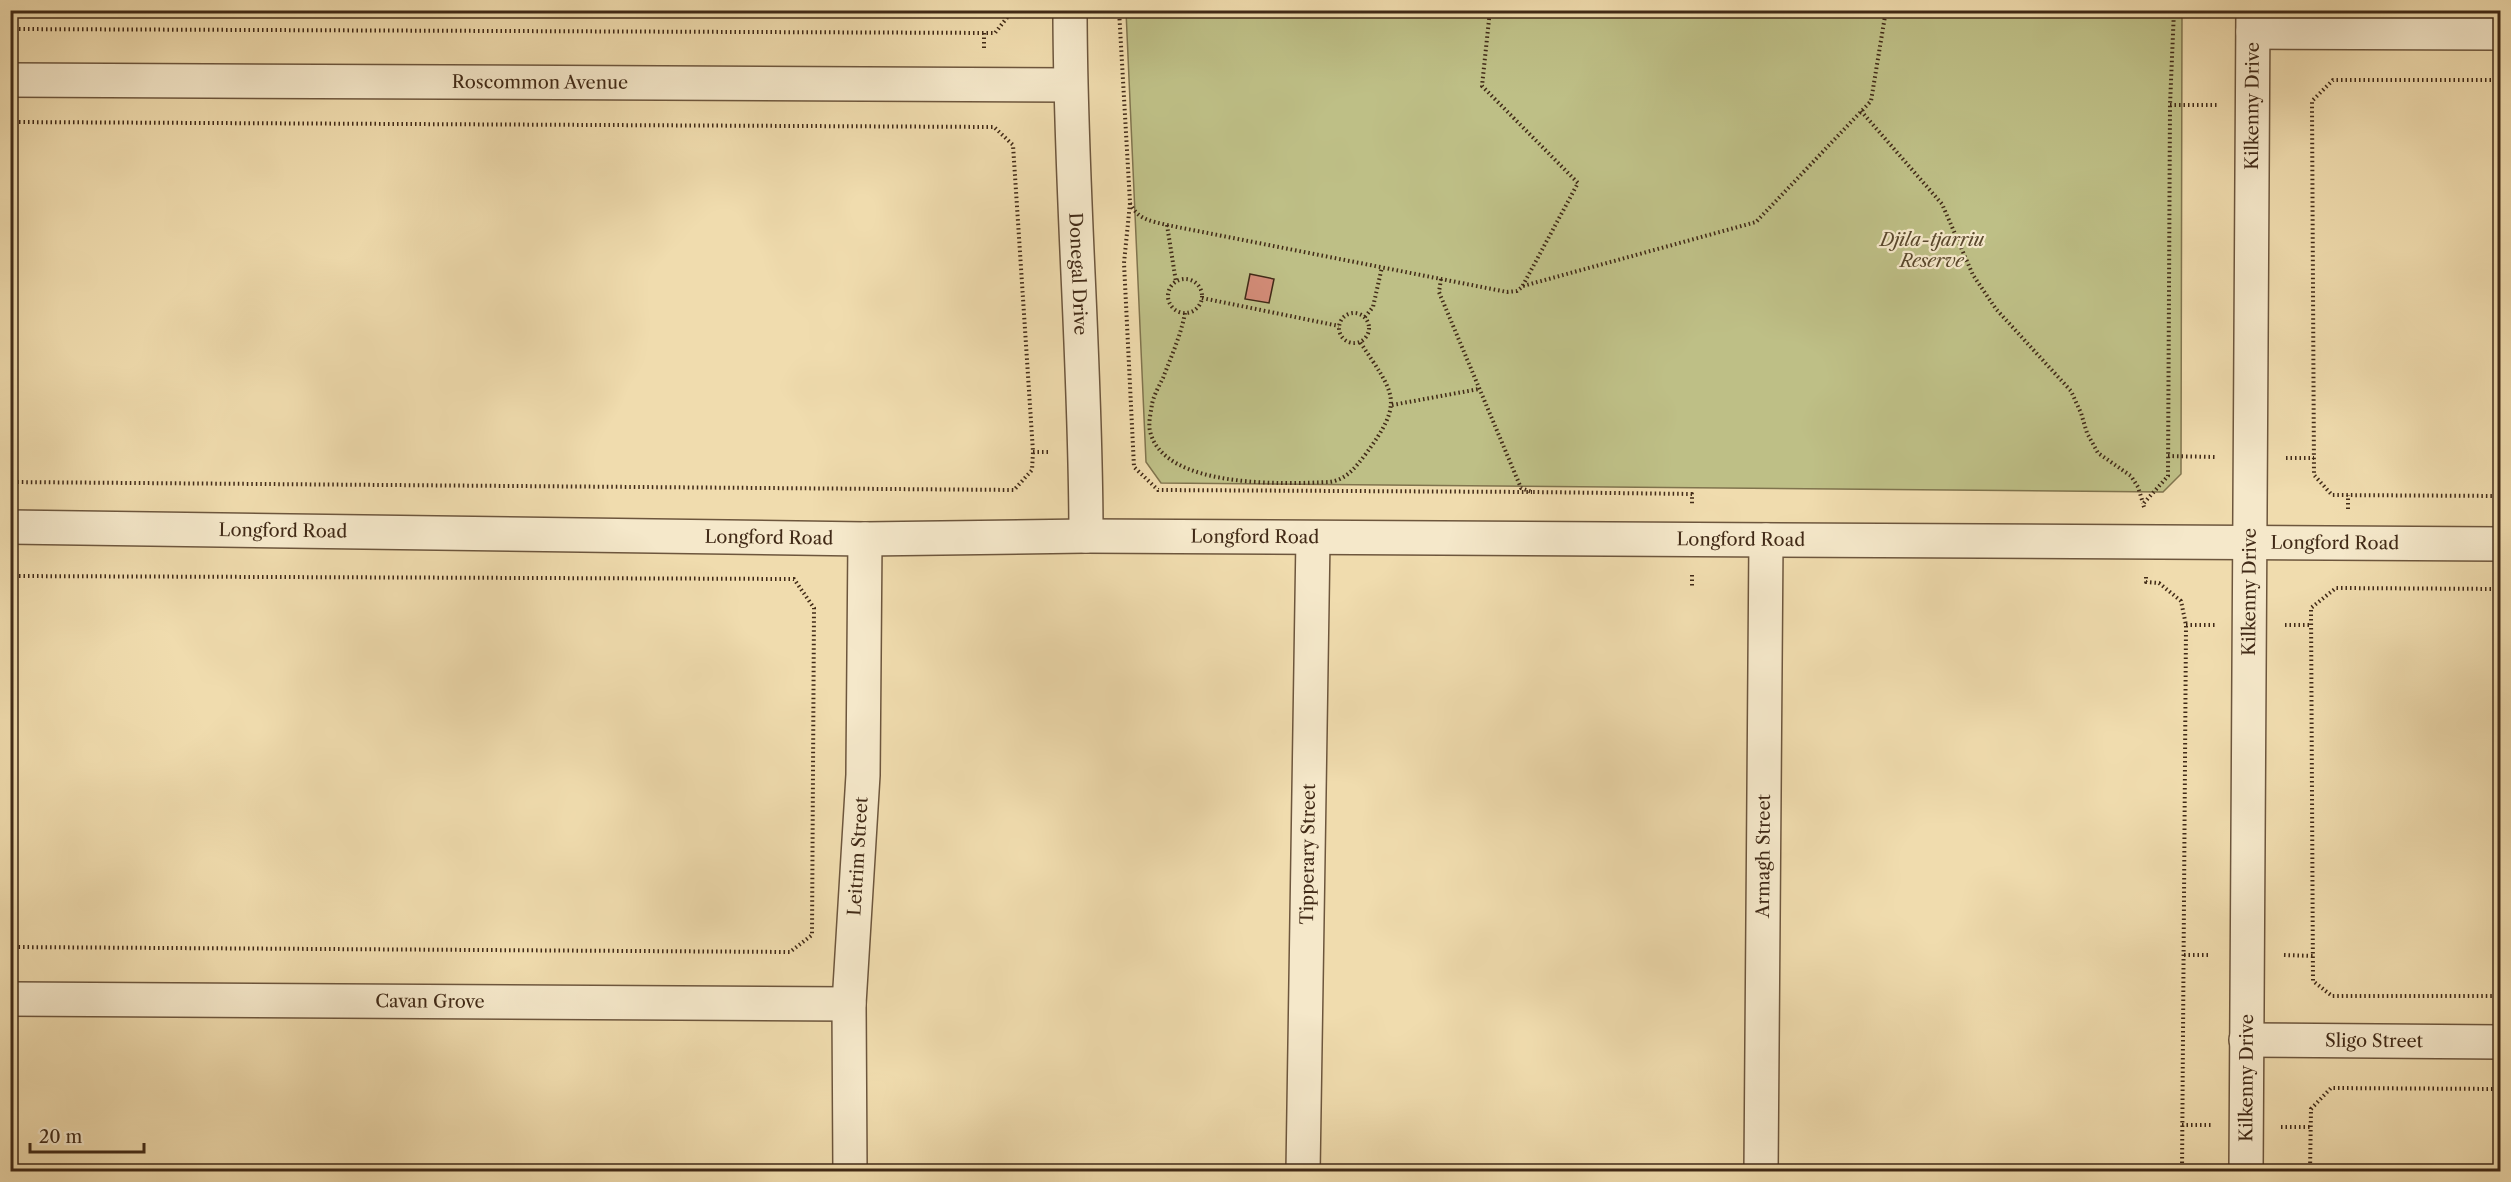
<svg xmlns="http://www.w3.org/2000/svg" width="2511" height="1182" font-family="'Libre Caslon Text',serif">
<rect width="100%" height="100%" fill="#f0dcae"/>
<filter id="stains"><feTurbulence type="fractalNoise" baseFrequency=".00333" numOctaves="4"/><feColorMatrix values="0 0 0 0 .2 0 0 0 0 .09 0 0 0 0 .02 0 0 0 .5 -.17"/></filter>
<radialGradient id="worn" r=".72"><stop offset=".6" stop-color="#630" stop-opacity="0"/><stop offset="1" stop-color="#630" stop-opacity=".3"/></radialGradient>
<!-- green -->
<polygon fill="#bebf86" stroke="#80744e" stroke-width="1.5" points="1126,11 2182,11 2181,474 2163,492 1161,483 1146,462"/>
<!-- building -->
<polygon fill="#d38c78" stroke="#412a17" stroke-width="1.5" points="1250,274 1274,279 1269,303 1245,299"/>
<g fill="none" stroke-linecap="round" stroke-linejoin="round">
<defs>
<g id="minor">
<path id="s1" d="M1070,10c0,176 16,351 16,526"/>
<polyline points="2253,32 2500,33"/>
<path id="s2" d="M10,80l1060,5"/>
<path id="s3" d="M10,527l855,12 221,-3 1414,8"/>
<path id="s4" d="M10,999l839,5"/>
<path id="s5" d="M2246,1040l254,2"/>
<path id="s6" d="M850,1172l-1,-168 14,-229 2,-236"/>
<path id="s7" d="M1303,1172l10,-634"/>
<path id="s8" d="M1761,1172l5,-632"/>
<path id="s9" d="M2246,1172l7,-1162"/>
</g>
</defs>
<!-- minor casing -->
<use href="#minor" stroke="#6d563d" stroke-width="36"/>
<!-- path -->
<g stroke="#412a17" stroke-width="4" stroke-dasharray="1.5 3" stroke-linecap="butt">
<polyline points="1119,10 1130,203 1124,263 1134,467 1158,490 1532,492"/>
<polyline points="10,29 995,33 1013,10"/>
<polyline points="984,33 984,50"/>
<polyline points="2500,80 2333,80 2312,101 2312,104 2314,475 2332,495 2500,496"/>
<polyline points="2170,105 2217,105"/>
<polyline points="1861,111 1942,204 1973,275 1996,309 2071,391 2081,413 2087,433 2098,453 2131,476 2138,487 2143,503"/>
<polyline points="10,122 994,127 1013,145 1033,452 1032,470 1014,490 10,482"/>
<path d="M1130,203c8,17 21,18 37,22l340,67 10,-1 5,-4 56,-104 -96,-97 8,-76"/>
<polyline points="1167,225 1176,282"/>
<polyline points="1441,279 1439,292 1441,297 1521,488 1532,492 1692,494 1692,504"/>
<circle cx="1185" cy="296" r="17"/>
<polyline points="1523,286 1756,222 1871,101 1886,10"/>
<polyline points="1202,298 1339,326"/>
<circle cx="1354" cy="328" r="15"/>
<path d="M1185,313c-4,22 -14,44 -22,65 -4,8 -9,17 -11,26 -1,8 -4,19 -2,27 13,58 135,53 179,51 17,-2 26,-14 36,-27 40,-54 30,-60 -5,-113"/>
<polyline points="1365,317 1373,307 1382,267"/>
<polyline points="1392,405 1479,389"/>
<polyline points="1033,452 1050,452"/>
<polyline points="2168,456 2215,457"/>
<polyline points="2286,458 2314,458"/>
<polyline points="2144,507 2143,504 2168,476 2170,105 2174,10"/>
<polyline points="2348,509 2348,495"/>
<polyline points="1692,575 1692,586"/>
<polyline points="10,576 794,579 814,608 812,935 790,952 10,947"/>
<polyline points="2146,577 2146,582 2159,583 2181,601 2186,625 2182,1172"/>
<polyline points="2500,589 2336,588 2311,608 2313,981 2332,996 2500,996"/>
<polyline points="2186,625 2215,625"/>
<polyline points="2285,625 2312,625"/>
<polyline points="2184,955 2211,955"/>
<polyline points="2284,955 2313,956"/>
<polyline points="2182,1125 2211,1125"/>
<polyline points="2281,1127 2311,1127"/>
<polyline points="2310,1172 2311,1109 2331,1088 2500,1089"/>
</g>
<!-- minor -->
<use href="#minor" stroke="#f5e8ca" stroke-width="33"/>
</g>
<g text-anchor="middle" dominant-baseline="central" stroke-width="4.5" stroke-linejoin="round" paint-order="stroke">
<!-- street labels -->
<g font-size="18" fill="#412a17" stroke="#f5e8ca">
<text stroke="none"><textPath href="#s2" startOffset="530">Roscommon Avenue</textPath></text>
<text stroke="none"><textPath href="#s9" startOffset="1066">Kilkenny Drive</textPath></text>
<text stroke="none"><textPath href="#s1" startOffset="264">Donegal Drive</textPath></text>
<text stroke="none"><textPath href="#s3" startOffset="273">Longford Road</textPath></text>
<text stroke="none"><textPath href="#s3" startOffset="759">Longford Road</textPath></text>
<text stroke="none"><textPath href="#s3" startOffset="1245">Longford Road</textPath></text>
<text stroke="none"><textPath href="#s3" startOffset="1731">Longford Road</textPath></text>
<text stroke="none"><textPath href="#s3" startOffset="2325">Longford Road</textPath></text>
<text stroke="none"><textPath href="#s9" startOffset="580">Kilkenny Drive</textPath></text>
<text stroke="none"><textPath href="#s6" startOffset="316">Leitrim Street</textPath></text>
<text stroke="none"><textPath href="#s7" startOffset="318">Tipperary Street</textPath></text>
<text stroke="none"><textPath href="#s8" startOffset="316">Armagh Street</textPath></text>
<text stroke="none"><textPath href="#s4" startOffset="420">Cavan Grove</textPath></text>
<text stroke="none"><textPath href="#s5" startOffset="128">Sligo Street</textPath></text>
<text stroke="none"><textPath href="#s9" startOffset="94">Kilkenny Drive</textPath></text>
</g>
<!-- park labels -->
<g font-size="18" font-style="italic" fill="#5a482d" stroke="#f5e8ca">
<text x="1932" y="240">Djila-tjarriu<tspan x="1932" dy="21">Reserve</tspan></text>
</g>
</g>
<!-- margin -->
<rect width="2511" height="1182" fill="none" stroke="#f0dcae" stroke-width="36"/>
<rect x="12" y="12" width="2487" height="1158" fill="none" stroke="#412a17" stroke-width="3"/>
<rect x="18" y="18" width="2475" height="1146" fill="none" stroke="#412a17" stroke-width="1.5"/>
<!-- scale -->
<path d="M30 1143v9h114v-9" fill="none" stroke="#412a17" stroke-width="3"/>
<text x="39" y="1143" font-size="18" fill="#412a17" stroke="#f5e8ca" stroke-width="4.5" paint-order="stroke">20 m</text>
<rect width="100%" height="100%" filter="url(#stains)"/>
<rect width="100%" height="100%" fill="url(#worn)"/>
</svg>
